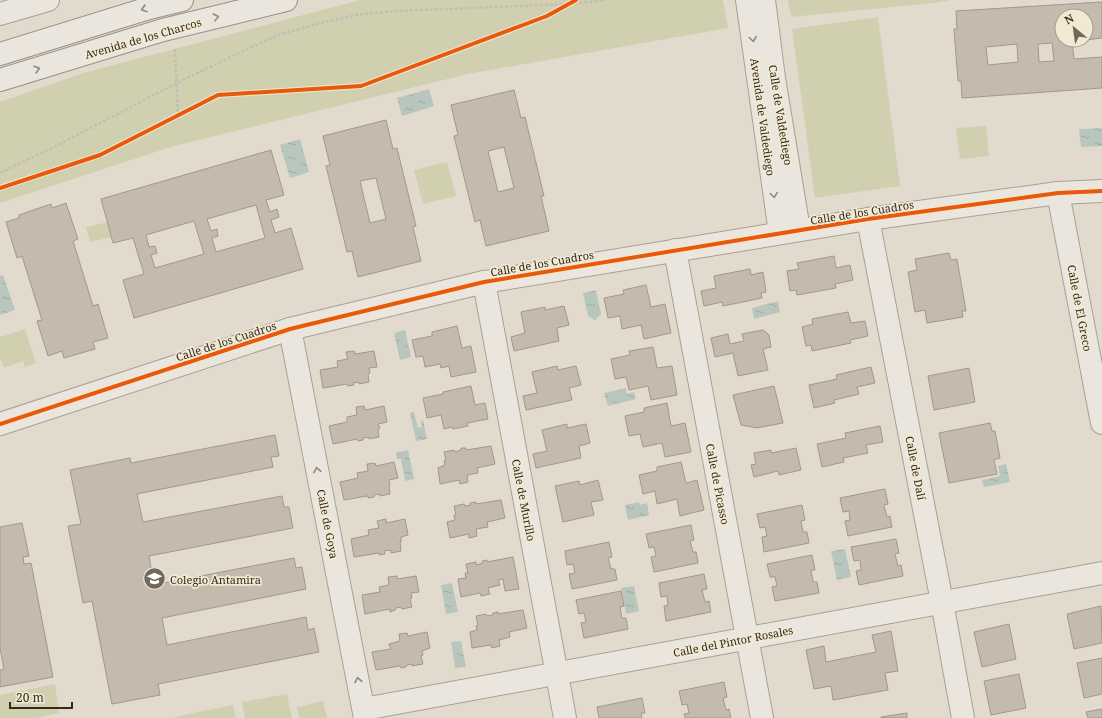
<svg xmlns="http://www.w3.org/2000/svg" width="1102" height="718" font-family="'Noto Serif',serif">
<defs>
<pattern id="water-ripples" width="26" height="14" patternUnits="userSpaceOnUse"><rect width="26" height="14" fill="#b8c6bd"/><path d="M2 4q2-2 4 0t4 0M15 11q2-2 4 0t4 0" fill="none" stroke="#9faaa2"/></pattern>
</defs>
<rect width="100%" height="100%" fill="#e2dbcd"/>
<!-- green -->
<g fill="#d0d0b1">
<polygon points="360,0 723,0 728,28 468,74 174,146 0,203 0,102 83,73"/>
<polygon points="788,0 951,0 934,3 791,17"/>
<polygon points="878,17 900,186 815,198 792,29"/>
<polygon points="986,126 989,156 960,159 956,128"/>
<polygon points="447,162 456,196 423,204 414,170"/>
<polygon points="108,222 112,237 90,242 86,227"/>
<polygon points="25,329 36,363 25,367 23,361 4,368 0,357 0,337"/>
<polygon points="55,684 59,713 37,718 0,718 0,695"/>
<polygon points="287,694 292,718 245,718 242,702"/>
<polygon points="323,701 327,718 299,718 297,707"/>
<polygon points="233,705 236,718 175,718 174,717"/>
</g>
<!-- water -->
<g fill="url(#water-ripples)">
<polygon points="429,89 434,106 402,116 397,98"/>
<polygon points="1102,128 1102,146 1081,147 1079,129"/>
<polygon points="300,139 309,172 290,178 280,145"/>
<polygon points="3,275 15,310 0,315 0,276"/>
<polygon points="596,290 601,314 595,320 588,316 583,293"/>
<polygon points="778,301 780,312 754,319 752,308"/>
<polygon points="405,330 411,357 400,360 394,333"/>
<polygon points="626,388 627,394 634,392 636,399 608,406 604,393"/>
<polygon points="414,412 418,428 422,427 421,421 423,420 427,439 416,441 410,413"/>
<polygon points="408,450 414,479 405,481 401,459 397,459 396,453"/>
<polygon points="1006,464 1010,482 984,487 982,480 1000,476 998,466"/>
<polygon points="639,502 640,505 647,503 649,515 628,520 625,505"/>
<polygon points="845,549 851,577 837,580 831,551"/>
<polygon points="452,583 458,612 446,614 441,585"/>
<polygon points="634,586 639,611 626,614 621,588"/>
<polygon points="461,641 466,667 455,668 451,642"/>
</g>
<!-- building -->
<g fill="#c5baae" stroke="#a2978d" fill-rule="evenodd">
<path d="M1102,2v36l-16,2v-24h-24v24h23l-13,1 2,18 28,-2v31l-140,10 -1,-17h-3l-4,-52h3l-1,-18zM1052,43l2,18 -15,1 -1,-18zM1017,44l1,18 -30,3 -2,-18z"/>
<path d="M514,90l7,28 4,-1 19,79h-3l8,35 -63,15 -6,-26 -5,2 -21,-86 4,-1 -7,-30zM504,147l10,41 -16,4 -10,-41z"/>
<path d="M386,120l7,29 4,-1 19,78 -3,1 8,34 -63,16 -6,-26 -5,1 -21,-86 4,-1 -7,-29zM376,178l10,41 -16,4 -10,-42z"/>
<path d="M271,150l13,45 -18,5 4,12 7,-3 2,8 -8,3 4,13 16,-5 12,41 -169,49 -11,-38 21,-6 -11,-36 -20,5 -12,-44zM256,205l9,33 -49,14 -4,-14 6,-2 -1,-7 -6,2 -4,-12zM194,221l10,33 -49,14 -4,-13 6,-2 -2,-7 -6,1 -3,-12z"/>
<polygon points="66,203 78,239 73,241 93,306 98,304 108,338 93,342 95,349 64,358 62,351 48,356 37,321 42,320 22,256 17,258 6,222 19,218 19,215 51,204 52,208"/>
<polygon points="949,253 951,260 957,259 966,311 962,311 963,317 927,323 925,310 915,312 908,272 917,270 915,259"/>
<polygon points="834,256 836,268 850,265 853,280 835,284 836,288 797,295 796,290 790,291 787,271 799,269 797,263"/>
<polygon points="750,269 751,275 763,272 766,292 761,293 762,298 723,306 722,302 704,306 701,291 716,288 714,276"/>
<polygon points="646,285 651,307 665,304 671,333 644,339 641,325 622,329 620,316 608,318 604,298 624,294 623,290"/>
<polygon points="564,306 569,325 557,328 559,341 514,351 511,337 525,333 521,312 545,307 545,310"/>
<polygon points="848,312 851,323 865,321 868,336 850,340 851,343 812,351 811,345 806,346 802,327 813,324 812,319"/>
<polygon points="457,326 462,348 471,346 476,372 451,377 449,366 441,368 440,364 425,367 423,356 416,357 412,340 432,336 432,332"/>
<polygon points="763,330 769,335 771,347 763,349 768,370 738,376 733,353 715,357 711,338 728,334 730,344 744,341 742,334"/>
<polygon points="653,347 657,368 672,366 677,395 651,400 648,386 629,390 626,377 615,379 611,359 630,355 629,351"/>
<polygon points="354,351 355,354 374,351 377,367 369,368 370,373 368,374 369,382 359,384 359,382 353,383 354,385 348,386 347,384 323,388 320,370 338,367 337,361 348,359 346,352"/>
<polygon points="557,366 558,370 576,366 581,385 569,388 572,400 526,410 523,396 537,393 532,372"/>
<polygon points="871,367 875,383 857,387 859,394 834,400 835,403 814,408 809,385 837,379 836,375"/>
<polygon points="969,368 975,402 934,410 928,376"/>
<polygon points="471,386 475,405 485,403 488,419 467,423 468,426 453,429 452,427 444,429 441,415 427,418 423,398 443,394 443,392"/>
<polygon points="774,386 783,423 757,428 741,425 733,395"/>
<polygon points="667,403 671,426 685,423 691,452 665,457 662,443 643,447 640,434 629,436 625,416 644,412 644,408"/>
<polygon points="364,406 365,410 384,406 387,422 378,424 380,428 378,429 379,437 369,439 369,437 363,438 363,440 358,441 357,439 333,444 329,426 347,422 347,417 357,415 356,407"/>
<polygon points="990,423 992,431 995,431 1000,458 994,460 997,474 949,483 939,433"/>
<polygon points="567,424 567,428 586,424 590,443 579,446 581,458 536,468 533,454 547,451 542,430"/>
<polygon points="880,426 883,442 866,445 868,453 843,458 844,462 822,467 817,444 846,438 845,433"/>
<polygon points="275,435 279,456 271,457 273,467 137,494 143,522 282,496 284,507 289,507 293,528 149,556 154,585 294,558 296,568 302,567 306,589 162,618 167,645 306,617 308,630 314,628 319,652 158,684 160,695 112,704 92,601 83,603 68,526 81,524 70,470 130,458 131,463"/>
<polygon points="491,446 495,464 477,468 478,473 467,475 468,482 460,484 459,480 440,484 438,468 445,465 444,461 446,460 444,452 454,450 455,452 461,450 461,448 466,448 466,450"/>
<polygon points="796,448 801,470 779,475 778,471 754,477 751,465 756,464 754,453 771,450 771,453"/>
<polygon points="394,462 398,478 389,480 390,485 389,486 390,494 380,496 380,494 374,495 374,497 368,498 368,496 367,496 344,500 340,482 358,478 357,473 368,471 367,464 375,463 376,466"/>
<polygon points="681,462 686,483 697,480 704,510 680,516 677,499 657,504 655,491 643,494 639,475 657,471 657,467"/>
<polygon points="598,480 603,500 591,502 594,515 563,522 555,486 579,481 580,485"/>
<polygon points="885,489 888,504 884,505 887,517 890,516 892,527 848,536 845,521 850,520 849,511 843,512 840,498"/>
<polygon points="501,500 505,518 487,522 488,527 476,529 477,536 469,538 469,534 450,538 447,522 455,520 454,515 456,515 454,506 464,504 465,506 471,505 470,503 476,502 476,504"/>
<polygon points="802,505 805,520 801,521 803,532 807,532 809,543 764,552 762,537 767,536 765,527 760,528 757,514"/>
<polygon points="386,519 386,523 405,519 408,535 401,537 401,542 400,542 401,551 391,553 391,550 384,551 385,554 379,555 379,553 354,557 351,539 369,535 368,530 379,528 377,521"/>
<polygon points="22,523 29,556 23,557 24,564 31,563 53,677 0,687 0,670 4,669 0,648 0,527"/>
<polygon points="691,525 694,540 690,541 693,552 696,552 698,563 654,572 651,557 656,556 654,547 649,548 646,534"/>
<polygon points="896,539 899,553 895,554 898,566 901,565 903,576 859,585 856,571 861,570 860,560 854,561 851,547"/>
<polygon points="609,542 612,557 608,558 611,569 615,569 617,580 572,589 569,574 575,573 573,564 567,565 565,551"/>
<polygon points="812,555 815,570 811,570 813,582 817,582 819,593 775,601 772,587 777,586 775,577 770,577 767,564"/>
<polygon points="513,557 519,589 505,591 503,579 498,580 500,585 488,588 490,594 481,596 480,593 461,597 458,579 466,578 465,573 468,573 466,564 476,562 476,565 483,563 482,561 487,560 487,562"/>
<polygon points="704,574 707,589 702,590 705,602 709,601 711,612 666,621 664,606 668,605 667,596 661,597 659,583"/>
<polygon points="397,576 397,579 416,576 419,592 411,593 412,598 410,599 412,607 402,609 401,607 396,608 395,610 390,612 390,609 365,614 362,595 380,592 379,587 389,585 388,577"/>
<polygon points="621,591 624,606 620,607 622,618 626,618 628,629 584,638 581,623 586,622 584,613 579,614 576,600"/>
<polygon points="1101,606 1102,643 1074,649 1067,614"/>
<polygon points="523,610 527,628 509,632 510,637 499,640 500,646 492,648 491,645 472,648 470,632 477,630 476,626 478,625 476,616 486,614 487,616 493,615 493,613 498,612 498,614"/>
<polygon points="1009,624 1016,659 982,667 974,632"/>
<polygon points="891,631 898,671 885,673 888,690 833,700 831,686 814,689 806,650 824,646 826,662 876,652 872,635"/>
<polygon points="427,632 430,648 422,651 423,655 421,656 423,664 412,666 412,664 407,665 406,667 401,668 400,666 376,670 372,652 391,649 389,644 400,641 399,634 407,633 408,636"/>
<polygon points="1102,658 1102,694 1084,698 1077,663"/>
<polygon points="1019,674 1026,708 991,715 984,681"/>
<polygon points="724,682 727,697 723,698 726,710 729,709 731,718 685,718 684,714 689,713 687,704 682,705 679,691"/>
<polygon points="642,698 645,713 641,713 642,718 599,718 597,707"/>
<polygon points="1102,709 1102,718 1088,718 1086,712"/>
<polygon points="907,713 907,718 881,718 881,717"/>
</g>
<g fill="none" stroke-linecap="round" stroke-linejoin="round">
<defs>
<g id="street">
<polyline points="747,0 780,233"/>
<polyline points="764,0 774,78 799,230"/>
<polyline points="0,14 48,0"/>
<polyline points="1058,193 1102,423"/>
<polyline points="868,219 942,602 963,718"/>
<polyline points="675,250 762,718"/>
<polyline points="484,282 565,718"/>
<polyline points="290,329 365,718"/>
<polyline points="0,424 290,329 484,282 868,219 1058,193 1102,191"/>
<polyline points="364,709 1102,573"/>
</g>
<g id="secondary">
<polyline points="0,54 149,8 182,0"/>
<polyline points="0,80 163,30 286,0"/>
</g>
</defs>
<!-- street casing -->
<use href="#street" stroke="#a7a096" stroke-width="24"/>
<!-- secondary casing -->
<use href="#secondary" stroke="#979086" stroke-width="24"/>
<!-- path -->
<g stroke="#c2bdb5" stroke-width="2.5" stroke-dasharray="3 2" stroke-linecap="butt">
<polyline points="175,49 178,115"/>
<polyline points="0,173 66,141 177,83 243,51 278,35 317,24 356,15 395,11 569,4 606,0"/>
</g>
<!-- street -->
<use href="#street" stroke="#eae6de" stroke-width="22"/>
<!-- secondary -->
<use href="#secondary" stroke="#eae6de" stroke-width="22"/>
<defs>
<g id="cycleway">
<polyline points="0,188 100,155 218,95 361,86 547,16 576,0"/>
<polyline points="0,424 290,329 484,282 868,219 1058,193 1102,191"/>
</g>
</defs>
<!-- cycleway casing -->
<use href="#cycleway" stroke="#f2e9d3" stroke-width="6"/>
<!-- cycleway -->
<use href="#cycleway" stroke="#e8590c" stroke-width="4"/>
</g>
<!-- one-way arrows -->
<defs><path id="oneway-chevron" d="M-2-3.5L2.5 0L-2 3.5" fill="none" stroke-width="1.6" stroke-linecap="round" stroke-linejoin="round"/></defs>
<g stroke="#8f887e">
<use href="#oneway-chevron" transform="translate(144 9) rotate(163)"/>
<use href="#oneway-chevron" transform="translate(216 17) rotate(-14)"/>
<use href="#oneway-chevron" transform="translate(753 39) rotate(82)"/>
<use href="#oneway-chevron" transform="translate(37 69) rotate(-17)"/>
<use href="#oneway-chevron" transform="translate(774 195) rotate(82)"/>
<use href="#oneway-chevron" transform="translate(317 470) rotate(-101)"/>
<use href="#oneway-chevron" transform="translate(358 680) rotate(-101)"/>
</g>
<!-- icons -->
<defs>
<symbol id="school-disc" viewBox="-11 -11 22 22"><circle r="9.5" fill="#71675c" stroke="#f2e9d3"/><path d="M0-5L7-2L0 1L-7-2ZM-4 1L0 2.5L4 1V4Q0 6-4 4Z" fill="#fff"/></symbol>
</defs>
<g fill-rule="evenodd">
<use href="#school-disc" x="142" y="566" width="25" height="25"/>
</g>
<g text-anchor="middle" dominant-baseline="central" stroke-width="3.5" stroke-linejoin="round" paint-order="stroke">
<!-- street labels -->
<g font-size="11" fill="#34291f" stroke="#f2e9d3">
<text transform="translate(143 38) rotate(-16)">Avenida de los Charcos</text>
<text transform="translate(781 115) rotate(81)">Calle de Valdediego</text>
<text transform="translate(763 117) rotate(82)">Avenida de Valdediego</text>
<text transform="translate(862 212) rotate(-9)">Calle de los Cuadros</text>
<text transform="translate(542 263) rotate(-10)">Calle de los Cuadros</text>
<text transform="translate(1080 308) rotate(79)">Calle de El Greco</text>
<text transform="translate(226 341) rotate(-18)">Calle de los Cuadros</text>
<text transform="translate(916 468) rotate(79)">Calle de Dalí</text>
<text transform="translate(718 484) rotate(79)">Calle de Picasso</text>
<text transform="translate(524 500) rotate(79)">Calle de Murillo</text>
<text transform="translate(328 524) rotate(79)">Calle de Goya</text>
<text transform="translate(733 641) rotate(-11)">Calle del Pintor Rosales</text>
</g>
<!-- poi labels -->
<g font-size="11" fill="#34291f" stroke="#f2e9d3" text-anchor="start">
<text x="170" y="579">Colegio Antamira</text>
</g>
</g>
<!-- north arrow -->
<g transform="translate(1074 28) rotate(331)"><circle r="19" fill="#f2e9d3" stroke="#a69c8b"/>
<path d="M0-3L7 15L0 10L-7 15Z" fill="#71675c"/>
<text y="-6" font-size="11" font-weight="bold" text-anchor="middle" fill="#34291f">N</text>
</g>
<!-- scale -->
<path d="M10 702v6h62v-6" fill="none" stroke="#34291f" stroke-width="2"/>
<text x="16" y="702" font-size="12" fill="#34291f" stroke="#f2e9d3" stroke-width="3" paint-order="stroke">20 m</text>
</svg>
